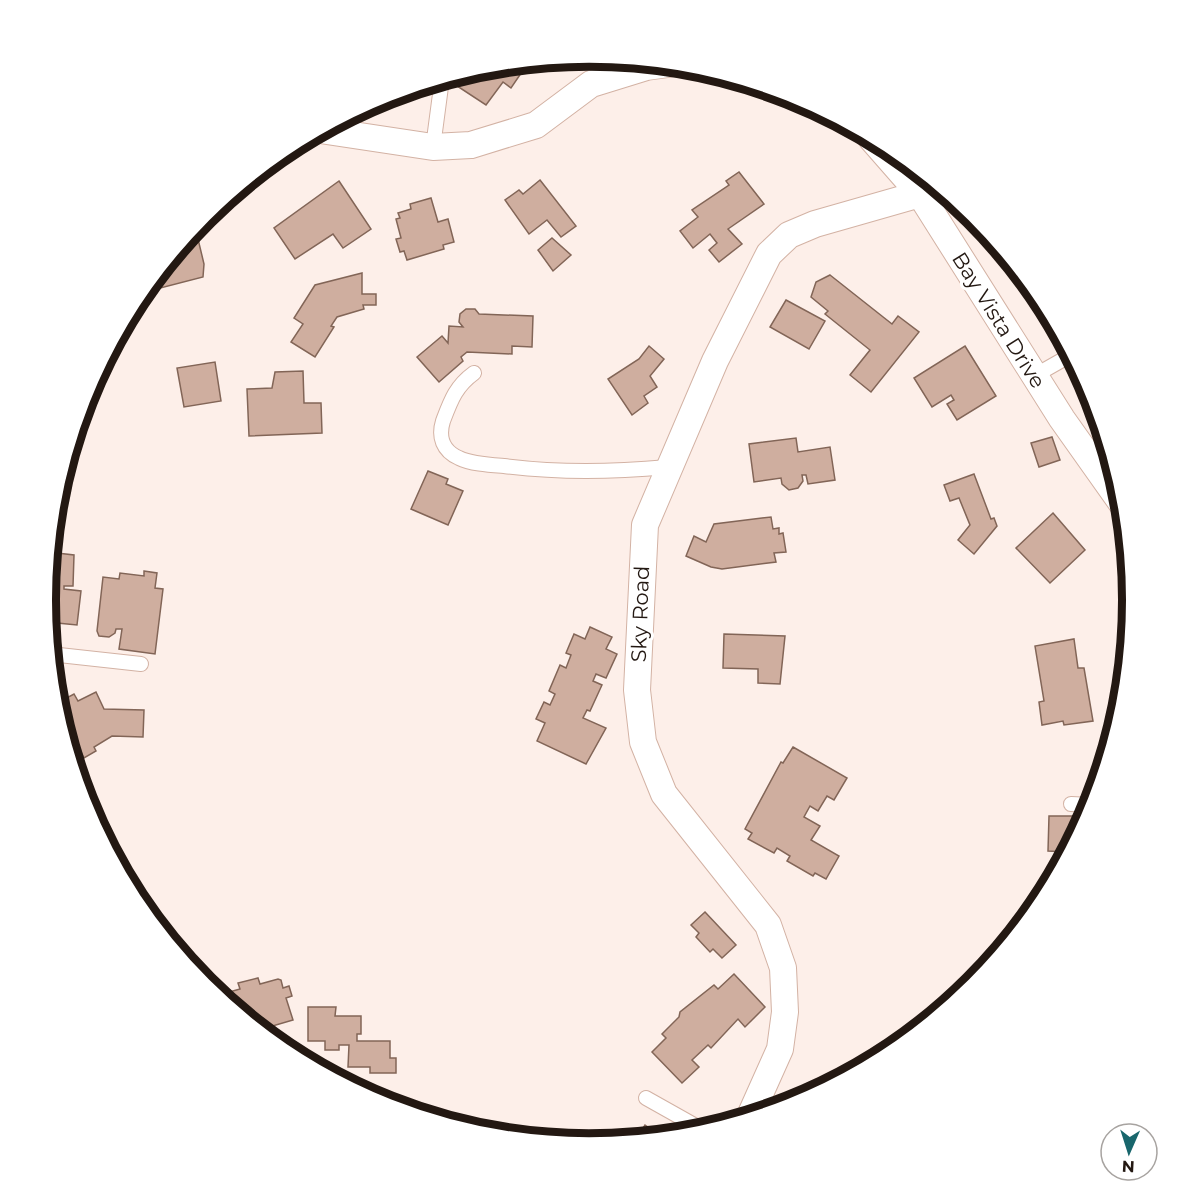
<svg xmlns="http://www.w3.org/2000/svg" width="1177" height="1200" font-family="Montserrat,sans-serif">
<rect width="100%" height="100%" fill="#fdefe9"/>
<!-- building -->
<g fill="#cfae9f" stroke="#826557" stroke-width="1.5">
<polygon points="528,63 511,88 503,82 486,105 451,82 456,75 481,68 486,71 488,66"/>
<polygon points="739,172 764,204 728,229 742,244 719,262 709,250 717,243 710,234 693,248 680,231 698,217 692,210 729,185 726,181"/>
<polygon points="540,180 576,226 561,237 547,220 529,234 505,200 519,190 523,194"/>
<polygon points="339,181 371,229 343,248 333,234 295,259 274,228"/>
<polygon points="431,198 438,222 448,219 454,242 443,245 444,249 407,260 404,251 400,252 396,239 401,238 396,219 400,218 398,213 411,209 410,204"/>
<polygon points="552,238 571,255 553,271 538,250"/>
<polygon points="198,239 204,264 203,277 141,293 182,243"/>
<polygon points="362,273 362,294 376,294 376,305 363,305 364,309 337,317 331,326 334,327 315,357 291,342 303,324 294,318 315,285"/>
<polygon points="830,275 892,324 898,316 919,332 871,392 850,375 870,350 825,314 828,311 811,297 816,282"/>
<polygon points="786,300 825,321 809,349 770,327"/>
<polygon points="466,309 475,309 479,314 533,316 532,347 512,346 512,354 467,352 461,357 463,361 439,382 417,357 442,336 448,343 449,326 463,327 459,322 460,314"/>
<polygon points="649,346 664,359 650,376 657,387 644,396 648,403 632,415 608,379 639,359"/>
<polygon points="965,346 996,396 957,420 947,404 954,400 951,395 932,407 914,378"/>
<polygon points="215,362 221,401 184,407 177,368"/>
<polygon points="303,371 304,403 321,403 322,433 249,436 247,389 272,388 275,372"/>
<polygon points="1052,437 1060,460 1039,467 1031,443"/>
<polygon points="796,438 798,452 830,447 835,480 808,484 806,475 802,475 803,481 798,488 789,490 782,484 781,478 754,482 749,444"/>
<polygon points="428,471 448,479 446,484 463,491 448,525 411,509"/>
<polygon points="974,474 991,519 994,518 997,526 974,554 958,540 970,525 959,498 950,501 944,485"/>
<polygon points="1053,513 1085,550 1050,583 1016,548"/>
<polygon points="771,517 773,529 779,528 779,534 783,533 786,552 774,553 776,562 722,569 711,567 686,556 694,536 706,542 714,524"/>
<polygon points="57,553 74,555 73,586 64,586 64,589 81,591 77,625 47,622 45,600 49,559 56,560"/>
<polygon points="144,571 157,573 155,588 163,589 155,654 119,649 122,629 116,629 115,633 109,637 99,636 97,631 103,577 119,579 120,573 144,576"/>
<polygon points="590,627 612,637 606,649 617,654 606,678 596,674 593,681 602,685 590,711 587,710 583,718 606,728 586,764 537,741 545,723 536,719 544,702 550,705 555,694 549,691 560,665 566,668 571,655 566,653 574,634 585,639"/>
<polygon points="724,634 785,636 780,684 758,683 758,669 723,668"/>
<polygon points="1074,639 1078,668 1084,668 1093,721 1064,725 1063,721 1042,725 1039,702 1044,701 1035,646"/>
<polygon points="96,692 104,709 144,710 143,737 112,736 94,747 96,751 84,758 81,752 71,758 54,695 59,693 63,700 74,694 78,701"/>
<polygon points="793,747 847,778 834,800 827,796 818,811 810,806 804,817 820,826 811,840 839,856 826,879 815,873 813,876 787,861 790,856 777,848 774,853 748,839 752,833 745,829 781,762 783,763"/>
<polygon points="1049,816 1086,816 1067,852 1048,851"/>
<polygon points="705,912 736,945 722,958 713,949 710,952 696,937 699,933 691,925"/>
<polygon points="189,966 200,966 200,980"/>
<polygon points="734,974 765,1007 745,1027 738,1019 711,1048 708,1045 692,1060 699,1067 682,1083 652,1052 666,1038 662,1034 679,1017 680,1012 714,985 718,989"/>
<polygon points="258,978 260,984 278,979 281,980 283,988 289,986 292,996 286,998 293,1020 259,1030 223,1000 222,994 240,989 238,983"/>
<polygon points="308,1007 336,1007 335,1016 361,1016 361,1034 357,1034 357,1041 390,1041 390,1058 396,1058 396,1073 370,1073 370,1067 348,1067 349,1045 339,1045 339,1050 325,1050 325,1041 308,1041"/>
<polygon points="645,1125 661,1136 636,1139"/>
</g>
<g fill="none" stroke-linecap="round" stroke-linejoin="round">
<defs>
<g id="lane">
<polyline points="433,147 442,79"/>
<path d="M474,373c-18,13 -23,27 -31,48 -5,16 0,30 16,37 12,6 31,7 45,8 57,7 107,6 164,1"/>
<polyline points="1034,376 1071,355"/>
<polyline points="50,654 141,664"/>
<polyline points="1071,804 1092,805"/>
<polyline points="646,1098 703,1130"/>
</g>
<g id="street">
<polyline points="320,130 433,147 471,145 536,125 591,84 646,67 668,64"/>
<polyline points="871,138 920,194 1062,419 1123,505"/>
<polyline points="750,1116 780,1049 785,1012 783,968 768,925 664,794 643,742 637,690 645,525 715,361 769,254 789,235 815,224 920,194"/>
</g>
</defs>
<!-- lane casing -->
<use href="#lane" stroke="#d3b2a4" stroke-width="16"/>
<!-- street casing -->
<use href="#street" stroke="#d3b2a4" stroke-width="28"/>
<!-- lane -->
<use href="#lane" stroke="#fff" stroke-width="14"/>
<!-- street -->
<use href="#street" stroke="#fff" stroke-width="26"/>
</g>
<g text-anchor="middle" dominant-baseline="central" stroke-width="6" stroke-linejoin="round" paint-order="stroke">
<!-- street labels -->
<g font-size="21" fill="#231812" stroke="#fff">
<text transform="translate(999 320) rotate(58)">Bay Vista Drive</text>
<text transform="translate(640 614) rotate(-88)">Sky Road</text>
</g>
</g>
<!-- crop -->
<path d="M0 0H1177V1200H0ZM56 600a533 533 0 1 1 1066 0a533 533 0 1 1-1066 0Z" fill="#fff" fill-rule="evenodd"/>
<path fill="none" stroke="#231812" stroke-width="8" d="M56 600a533 533 0 1 1 1066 0a533 533 0 1 1-1066 0Z"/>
<!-- north arrow -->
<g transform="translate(1129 1152) rotate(183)"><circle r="28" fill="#ffffff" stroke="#a7a3a0" stroke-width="1.5"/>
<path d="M0-4.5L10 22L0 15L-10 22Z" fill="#18666c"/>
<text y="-9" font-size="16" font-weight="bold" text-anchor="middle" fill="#231812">N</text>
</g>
</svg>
